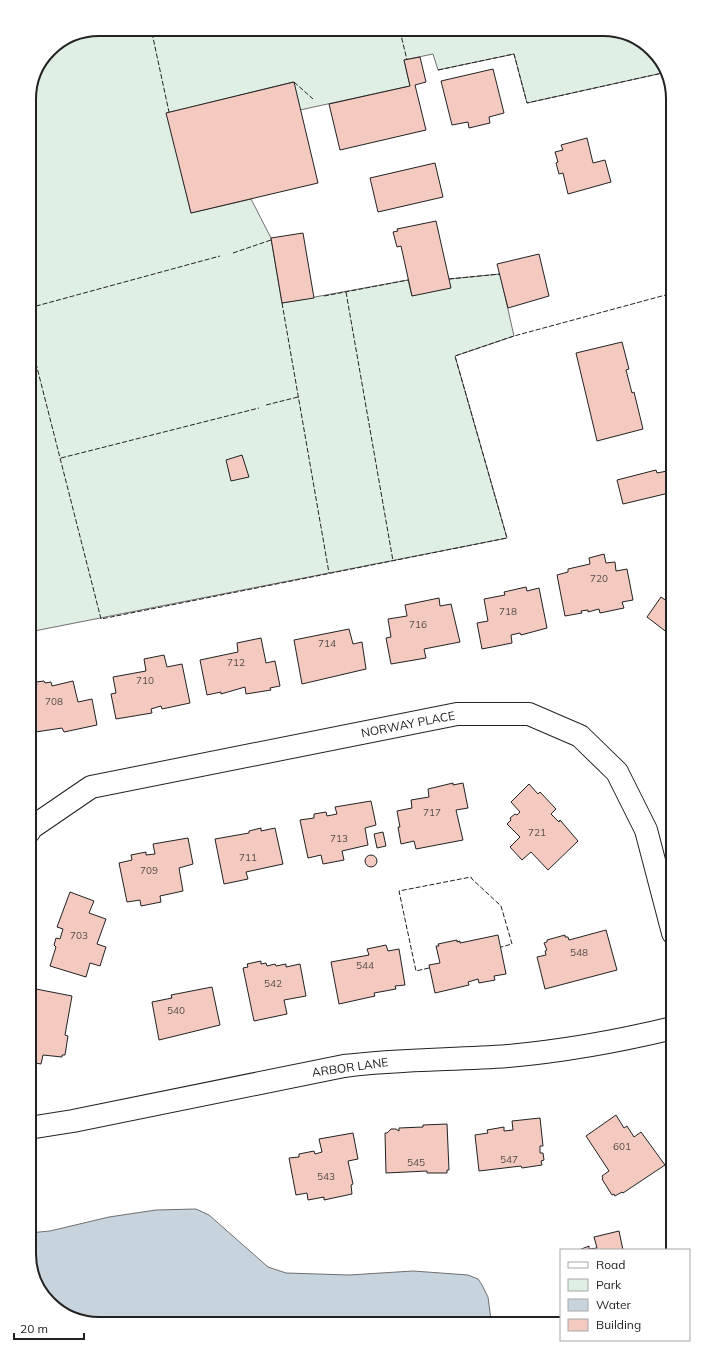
<svg xmlns="http://www.w3.org/2000/svg" width="702" height="1353" font-family="Mulish,sans-serif">
<rect width="100%" height="100%" fill="#fff"/>
<!-- green -->
<polygon fill="#e0efe3" stroke="#6f6f6f" points="608,29 645,43 667,72 527,103 514,54 438,70 433,54 404,60 410,86 300,110 293,82 167,113 191,213 251,199 271,238 282,303 408,280 412,296 449,279 500,274 514,336 455,356 507,538 29,632 29,95 50,49 72,34"/>
<!-- water -->
<polygon fill="#c7d3dd" stroke="#6f6f6f" points="196,1209 209,1215 268,1267 286,1273 349,1275 413,1271 468,1275 478,1279 482,1285 488,1297 491,1320 96,1324 59,1311 34,1281 29,1254 29,1233 50,1231 109,1217 156,1210"/>
<!-- building -->
<g fill="#f3c9c0" stroke="#222">
<polygon points="420,57 426,82 415,85 426,130 340,150 329,104 410,86 404,60"/>
<polygon points="493,69 504,113 489,117 490,123 469,128 468,122 452,125 441,81"/>
<polygon points="294,82 318,183 191,213 166,113"/>
<polygon points="587,138 593,163 605,160 611,182 568,194 563,173 559,174 556,163 558,162 555,152 563,150 561,145"/>
<polygon points="435,163 443,197 378,212 370,178"/>
<polygon points="436,221 451,288 412,296 401,246 397,247 393,232 398,231 397,229"/>
<polygon points="303,233 314,298 282,303 271,238"/>
<polygon points="539,254 549,296 508,308 497,264"/>
<polygon points="622,342 629,369 626,370 632,393 634,392 643,429 597,441 576,353"/>
<polygon points="242,455 249,477 231,481 226,460"/>
<polygon points="656,470 657,473 667,471 673,492 623,504 617,480"/>
<polygon points="604,554 606,563 615,562 616,571 627,569 633,600 622,602 624,608 600,613 599,609 588,612 588,610 581,611 582,613 565,616 557,575 568,572 568,569 590,564 589,558"/>
<polygon points="526,587 527,591 539,588 547,628 521,635 520,633 511,635 512,643 482,649 477,623 488,621 484,599 505,595 504,592"/>
<polygon points="661,597 671,604 673,600 673,637 647,617"/>
<polygon points="439,598 440,606 451,604 460,642 424,649 426,658 391,664 386,638 391,637 388,619 407,616 405,605"/>
<polygon points="349,629 353,644 362,642 366,669 302,684 294,640"/>
<polygon points="261,638 266,663 275,661 280,686 270,688 271,690 246,694 245,687 221,694 221,692 207,695 200,660 238,652 237,643"/>
<polygon points="164,655 167,667 182,664 190,703 162,709 161,706 151,709 152,713 116,719 111,694 116,693 113,677 146,671 144,659"/>
<polygon points="44,681 45,683 51,682 52,686 73,681 78,702 92,699 97,725 64,732 62,728 29,733 30,686 37,685 36,682"/>
<polygon points="453,783 453,785 463,783 468,808 456,810 463,840 416,849 414,841 401,844 398,827 400,827 397,811 412,808 411,800 429,797 428,789"/>
<polygon points="529,784 538,794 540,792 556,809 551,814 559,822 560,820 578,841 548,870 531,852 522,860 510,847 520,837 507,824 511,820 510,818 515,814 517,815 520,812 511,802"/>
<polygon points="371,801 376,825 365,828 368,845 342,851 344,860 323,864 321,855 308,858 300,820 314,818 314,814 326,812 327,816 337,814 335,807"/>
<polygon points="261,828 261,831 275,828 283,864 246,872 248,879 224,884 215,839 249,833 249,831"/>
<polygon points="383,832 386,846 377,848 374,834"/>
<polygon points="188,838 193,864 179,868 183,891 160,896 161,902 141,906 140,900 127,902 119,863 132,860 131,855 146,852 146,855 155,854 153,844"/>
<circle cx="371" cy="861" r="6"/>
<polygon points="70,892 94,901 89,913 106,919 97,944 106,947 100,966 90,963 86,977 50,966 56,947 54,945 56,938 60,939 63,929 57,927"/>
<polygon points="606,930 617,970 545,989 537,957 546,955 545,951 547,950 544,943 547,942 547,940 565,935 565,937 568,937 569,940"/>
<polygon points="498,935 506,974 494,976 495,980 479,983 478,979 468,982 469,985 435,993 429,965 440,963 436,946 439,946 438,944 457,940 457,942 460,941 460,943"/>
<polygon points="386,945 388,951 399,949 405,985 395,986 396,989 374,993 375,996 339,1004 331,962 369,955 367,949"/>
<polygon points="261,961 261,964 266,963 267,966 275,964 276,966 286,964 286,967 300,964 306,996 284,1000 287,1014 254,1021 243,968 248,967 247,964"/>
<polygon points="212,987 220,1025 159,1040 152,1002 172,998 171,995"/>
<polygon points="36,989 72,996 65,1035 68,1036 65,1055 62,1055 62,1057 43,1055 41,1064 29,1062 29,1026 31,1018 29,1017 29,1009 30,1002 34,1002"/>
<polygon points="616,1115 624,1128 627,1126 634,1137 641,1132 665,1165 623,1193 622,1192 615,1196 614,1194 612,1195 602,1179 603,1178 602,1176 609,1171 586,1136"/>
<polygon points="540,1118 543,1146 540,1146 540,1153 543,1153 544,1160 541,1161 542,1165 522,1168 521,1166 479,1171 475,1135 488,1133 487,1130 504,1127 504,1131 513,1130 512,1121"/>
<polygon points="447,1124 449,1170 447,1170 447,1173 427,1173 427,1171 386,1173 385,1133 387,1133 391,1129 396,1129 399,1131 399,1128 423,1127 423,1125"/>
<polygon points="353,1133 358,1159 348,1161 353,1184 351,1185 352,1194 324,1200 324,1197 308,1200 307,1193 296,1195 289,1158 299,1157 299,1154 314,1151 315,1154 322,1152 319,1139"/>
<polygon points="619,1231 623,1250 579,1250 589,1246 589,1249 597,1248 594,1237"/>
</g>
<g fill="none" stroke-linecap="round" stroke-linejoin="round">
<defs>
<g id="minor">
<polyline points="29,832 31,828 91,787 457,714 529,714 580,736 617,772 646,830 673,933"/>
<path d="M29,1127h6l38,-6 271,-55c54,-7 109,-6 164,-10 56,-5 111,-15 165,-28"/>
</g>
</defs>
<!-- minor casing -->
<use href="#minor" stroke="#222" stroke-width="24"/>
<!-- minor -->
<use href="#minor" stroke="#fff" stroke-width="22"/>
<!-- fence -->
<g stroke="#222" stroke-width="1" stroke-dasharray="5 2" stroke-linecap="butt">
<polyline points="400,31 407,60"/>
<polyline points="152,33 169,112"/>
<polyline points="438,70 514,54 527,103 667,72"/>
<polyline points="294,82 313,99"/>
<polyline points="666,203 673,201"/>
<polyline points="670,219 673,219"/>
<polyline points="233,253 271,240"/>
<polyline points="449,279 500,274"/>
<polyline points="346,292 393,561"/>
<polyline points="324,296 408,280"/>
<polyline points="282,303 329,573"/>
<polyline points="29,308 220,256"/>
<polyline points="29,336 101,619 507,538 455,356 514,336 673,293"/>
<polyline points="266,405 298,397"/>
<polyline points="61,458 259,408"/>
<polyline points="429,968 416,971 399,891 471,877 472,879 501,906 512,944 501,947"/>
</g>
</g>
<g text-anchor="middle" dominant-baseline="central" stroke-width="3" stroke-linejoin="round" paint-order="stroke">
<!-- number labels -->
<g font-size="10" fill="#564c4a">
<text x="599" y="578">720</text>
<text x="508" y="611">718</text>
<text x="418" y="624">716</text>
<text x="327" y="643">714</text>
<text x="236" y="662">712</text>
<text x="145" y="680">710</text>
<text x="54" y="701">708</text>
<text x="432" y="812">717</text>
<text x="537" y="832">721</text>
<text x="339" y="838">713</text>
<text x="248" y="857">711</text>
<text x="149" y="870">709</text>
<text x="79" y="935">703</text>
<text x="579" y="952">548</text>
<text x="365" y="965">544</text>
<text x="273" y="983">542</text>
<text x="176" y="1010">540</text>
<text x="622" y="1146">601</text>
<text x="509" y="1159">547</text>
<text x="416" y="1162">545</text>
<text x="326" y="1176">543</text>
</g>
<!-- street labels -->
<g font-size="12" fill="#222" stroke="#fff">
<text transform="translate(408 724) rotate(-11)">NORWAY PLACE</text>
<text transform="translate(350 1067) rotate(-8)">ARBOR LANE</text>
</g>
</g>
<!-- crop -->
<path d="M0 0H702V1353H0ZM99 36H603A63 63 0 0 1 666 99V1254A63 63 0 0 1 603 1317H99A63 63 0 0 1 36 1254V99A63 63 0 0 1 99 36Z" fill="#fff" fill-rule="evenodd"/>
<path fill="none" stroke="#222" stroke-width="2" d="M99 36H603A63 63 0 0 1 666 99V1254A63 63 0 0 1 603 1317H99A63 63 0 0 1 36 1254V99A63 63 0 0 1 99 36Z"/>
<!-- legend -->
<rect x="560" y="1249" width="130" height="92" fill="#ffffff" stroke="#a7a7a7"/>
<rect x="568" y="1262" width="20" height="6" fill="#ffffff" stroke="#a7a7a7"/>
<text x="596" y="1269" font-size="12" fill="#222222">Road</text>
<rect x="568" y="1279" width="20" height="12" fill="#e0efe3" stroke="#a7a7a7"/>
<text x="596" y="1289" font-size="12" fill="#222222">Park</text>
<rect x="568" y="1299" width="20" height="12" fill="#c7d3dd" stroke="#a7a7a7"/>
<text x="596" y="1309" font-size="12" fill="#222222">Water</text>
<rect x="568" y="1319" width="20" height="12" fill="#f3c9c0" stroke="#a7a7a7"/>
<text x="596" y="1329" font-size="12" fill="#222222">Building</text>
<!-- scale -->
<path d="M14 1333v6h70v-6" fill="none" stroke="#222222" stroke-width="2"/>
<text x="20" y="1333" font-size="12" fill="#222222" stroke="#ffffff" stroke-width="3" paint-order="stroke">20 m</text>
</svg>
